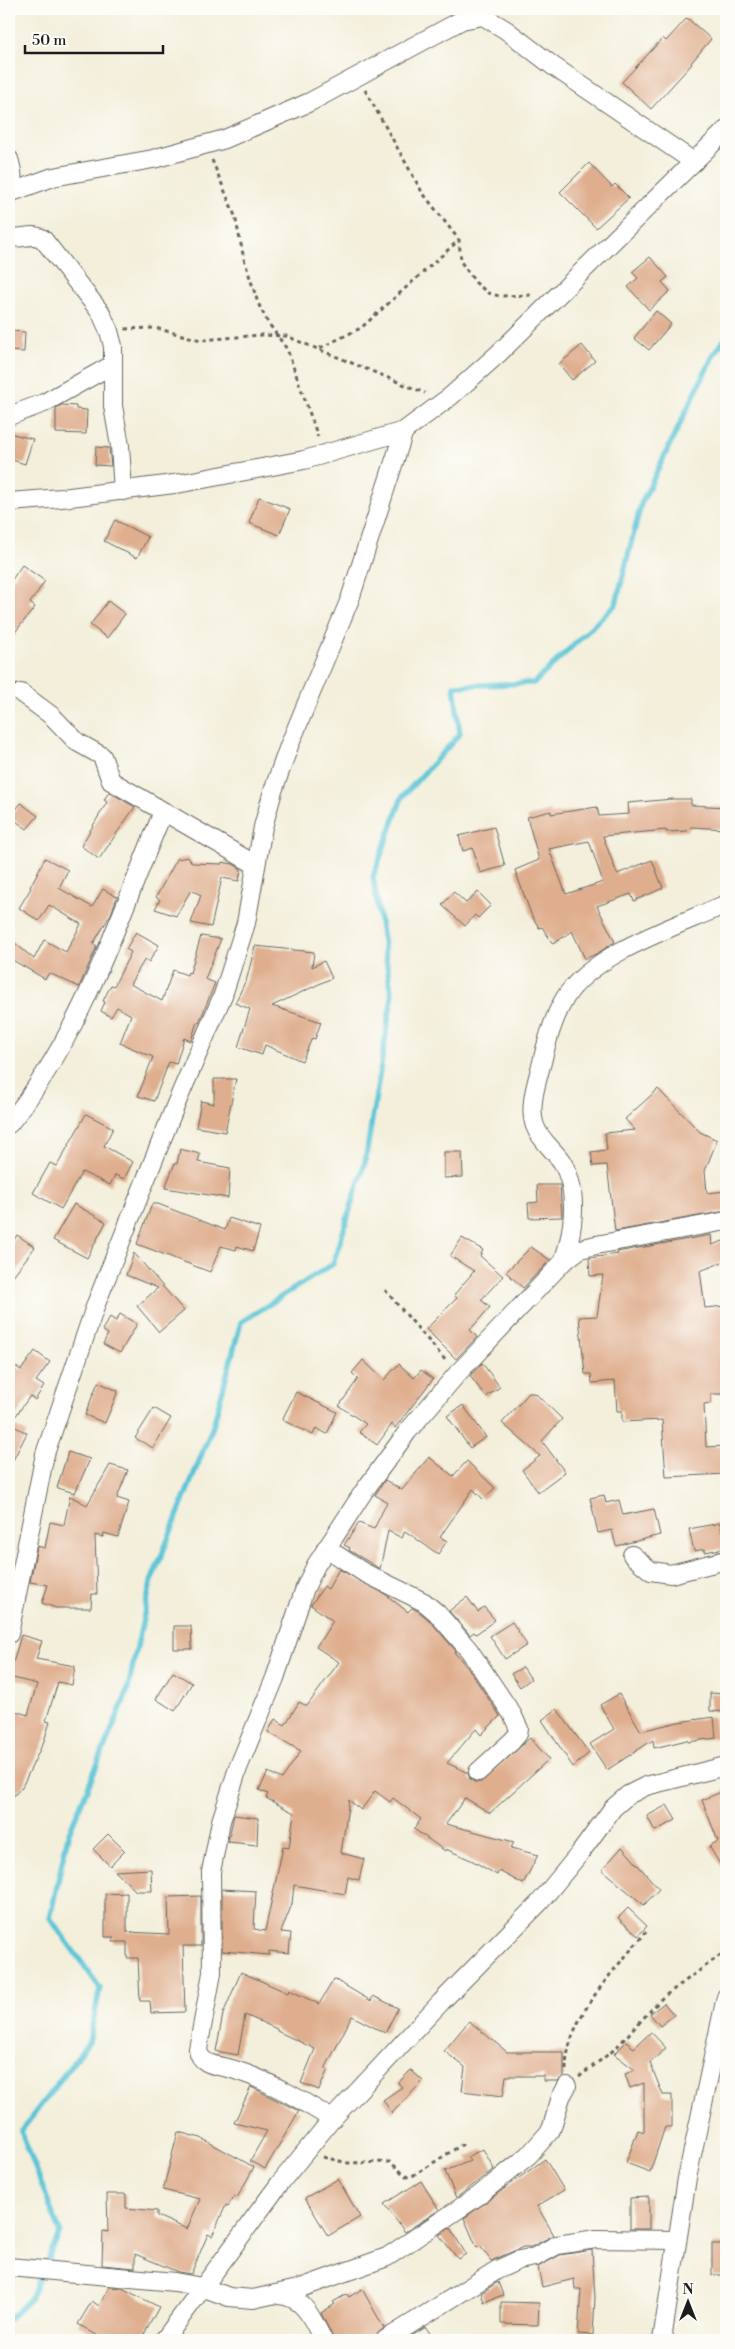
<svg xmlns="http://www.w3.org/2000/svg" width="735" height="2349" font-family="'Libre Bodoni',serif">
<rect width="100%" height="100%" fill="#fdfcf7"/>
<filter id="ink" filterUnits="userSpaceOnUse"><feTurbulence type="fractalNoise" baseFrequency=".02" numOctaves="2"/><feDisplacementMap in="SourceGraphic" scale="10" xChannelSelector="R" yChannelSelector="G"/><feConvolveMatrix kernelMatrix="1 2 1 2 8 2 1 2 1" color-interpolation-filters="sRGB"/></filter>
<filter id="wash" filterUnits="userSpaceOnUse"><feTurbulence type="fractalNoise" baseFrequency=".0096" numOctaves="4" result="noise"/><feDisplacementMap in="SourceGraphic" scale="20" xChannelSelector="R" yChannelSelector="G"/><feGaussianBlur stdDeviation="1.12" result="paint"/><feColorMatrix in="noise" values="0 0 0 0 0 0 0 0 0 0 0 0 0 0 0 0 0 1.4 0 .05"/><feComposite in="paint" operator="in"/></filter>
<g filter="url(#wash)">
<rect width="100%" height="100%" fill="#f3efdb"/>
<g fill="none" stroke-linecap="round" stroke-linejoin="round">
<!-- stream -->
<polyline stroke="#5bc5d7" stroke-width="5.5" points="9,2319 30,2299 60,2232 21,2131 89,2042 100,1988 50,1918 68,1835 127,1693 151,1582 213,1426 241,1322 333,1264 365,1162 392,997 373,877 402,797 460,734 454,686 534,683 616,604 641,504 714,354 726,338"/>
</g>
<g id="blocks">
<!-- building -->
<g fill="#dfae8e" fill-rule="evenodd">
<polygon points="687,18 711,39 691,63 692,64 651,109 622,82 663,38 666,41"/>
<polygon points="589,163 612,187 615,184 629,198 596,228 560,192"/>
<polygon points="650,257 668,277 662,282 670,291 649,310 628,287 638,278 632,272"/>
<polygon points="656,311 671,324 649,350 634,338"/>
<polygon points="12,331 25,332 24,352 10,351"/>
<polygon points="582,345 595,361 572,380 559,364"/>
<polygon points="62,405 76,406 76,409 87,410 86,434 56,433 56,408"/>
<polygon points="9,433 33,439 25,464 9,459"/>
<polygon points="96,447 109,448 111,466 95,465"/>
<polygon points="259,497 290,509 279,535 249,523"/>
<polygon points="115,520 148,537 137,558 104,541"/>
<polygon points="22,565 45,581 30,603 35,607 9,640 9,584"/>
<polygon points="108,601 125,614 107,638 90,625"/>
<polygon points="109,792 135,807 99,859 81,846 107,802 104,800"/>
<path d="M673,799h18v6l35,2 -1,22 -34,-2 -4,4 -21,1v-2l-63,6 14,38 35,-14 11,28 -29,13 -3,-7 -34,12 18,36 -17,11 -13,6 -13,-28 -19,13 -11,-17 -3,1 -8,-14 -16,-44 24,-10 -12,-43 24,-6v3l46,-7 2,9 30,-2 -1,-11zM589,841l14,41 -37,12 -17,-45z"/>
<polygon points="21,803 38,816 27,829 10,817"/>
<polygon points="494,827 505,866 480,873 473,848 463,851 459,836"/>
<polygon points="188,857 192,863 222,864 222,862 233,864 241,869 239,881 222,878 211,927 191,923 201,895 191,890 176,916 155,909 160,900 156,897 177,859"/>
<polygon points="45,858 68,870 59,888 92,907 103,889 117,897 111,914 93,944 97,946 79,987 49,973 45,979 9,958 9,938 34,959 44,940 66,952 81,924 49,905 39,921 19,908 31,888 30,887"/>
<polygon points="454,892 466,903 478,892 491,905 478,918 475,915 465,926 442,905"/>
<polygon points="136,932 159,945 149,962 145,959 130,984 162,1001 173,970 187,975 188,972 190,973 201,936 221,939 205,979 215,983 199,1023 197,1022 191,1041 184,1038 176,1064 169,1062 154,1101 138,1096 153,1057 120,1043 131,1015 117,1007 111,1017 101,1011 105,1002 103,1001 111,985 114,986 131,952 126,949"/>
<polygon points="255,946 314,952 312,967 324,961 332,978 272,1006 321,1022 315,1039 312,1038 302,1061 265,1045 262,1055 238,1047 250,1009 235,1003 247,978"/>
<polygon points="214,1079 236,1079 225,1132 196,1127 201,1101 214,1104"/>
<polygon points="658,1089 700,1132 717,1140 705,1171 707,1193 726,1191 726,1211 615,1231 607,1165 593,1166 591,1152 607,1150 605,1133 635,1130 625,1119"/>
<polygon points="86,1114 113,1128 104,1146 133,1162 124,1179 115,1175 110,1185 82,1172 61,1209 33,1193 50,1163 57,1166"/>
<polygon points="180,1149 200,1154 198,1162 230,1168 228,1198 165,1188 175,1163 177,1164"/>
<polygon points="444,1152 462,1152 463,1177 444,1178"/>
<polygon points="537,1185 560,1185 562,1217 529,1218 528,1203 538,1202"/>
<polygon points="74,1204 106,1222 87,1258 53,1240"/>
<polygon points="152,1204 158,1204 225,1230 229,1218 260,1228 253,1251 237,1246 236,1250 221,1246 210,1272 137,1244"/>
<polygon points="17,1235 35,1247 9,1281 9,1248"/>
<polygon points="711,1235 712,1245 726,1240 726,1261 700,1271 705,1308 726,1306 726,1394 711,1394 711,1403 704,1404 706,1447 726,1446 726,1474 666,1477 662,1420 622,1422 622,1411 617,1411 615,1381 592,1383 591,1374 585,1374 579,1317 597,1316 603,1275 590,1276 589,1258 618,1254 617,1252"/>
<polygon points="462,1238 483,1250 480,1256 503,1276 481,1300 490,1307 470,1330 477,1337 456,1359 426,1329 457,1298 454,1295 474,1271 450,1256"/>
<polygon points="531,1247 550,1260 523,1288 506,1272"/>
<polygon points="134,1253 184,1311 159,1332 137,1306 158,1288 126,1275"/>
<polygon points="120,1314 137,1324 120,1353 103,1344 108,1334 102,1330 110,1317 116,1321"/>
<polygon points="35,1351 50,1362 36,1381 44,1386 35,1400 30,1396 10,1424 27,1433 9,1468 9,1362 21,1370"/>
<polygon points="363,1360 384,1380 399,1364 414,1378 421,1370 433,1379 395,1428 392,1424 377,1445 359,1432 366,1424 339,1406 358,1379 352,1373"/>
<polygon points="482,1363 500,1387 486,1397 470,1376"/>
<polygon points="98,1382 118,1391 105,1423 85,1415"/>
<polygon points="296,1392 337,1412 327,1434 316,1428 313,1435 282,1420"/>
<polygon points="529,1393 535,1393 562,1419 542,1441 565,1472 538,1492 522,1470 540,1456 502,1423"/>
<polygon points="463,1405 486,1437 470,1448 447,1416"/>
<polygon points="154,1408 171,1418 153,1448 135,1438"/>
<polygon points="68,1452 90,1459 75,1493 57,1488"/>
<polygon points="429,1457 453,1476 467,1461 495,1488 483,1499 473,1489 440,1537 447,1541 438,1554 405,1531 402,1538 388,1531 380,1569 349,1550 350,1548 344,1545 359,1523 374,1529 387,1502 375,1495 385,1480 402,1490"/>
<polygon points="110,1465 128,1470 117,1498 129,1502 118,1537 104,1533 103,1537 95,1535 97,1594 92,1594 91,1608 56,1608 42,1603 48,1585 30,1582 37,1546 45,1548 50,1522 64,1525 70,1496 87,1505"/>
<polygon points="604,1495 606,1503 619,1500 623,1515 654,1509 660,1535 616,1546 612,1530 598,1533 590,1498"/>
<polygon points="720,1523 722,1532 726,1532 726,1548 705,1552 705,1549 694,1551 689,1529"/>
<polygon points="339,1569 385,1594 408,1612 412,1608 418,1611 430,1621 456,1651 454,1652 468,1668 500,1716 481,1735 476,1729 447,1763 468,1773 470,1779 474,1782 481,1782 530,1738 549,1759 490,1813 465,1798 446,1824 514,1842 511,1848 538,1855 523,1884 499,1871 497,1875 473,1861 446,1849 445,1851 414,1829 421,1819 393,1798 390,1802 375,1791 361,1810 349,1800 341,1853 364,1859 359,1880 348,1877 345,1894 294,1885 292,1904 281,1932 291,1933 289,1953 269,1951 269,1955 222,1951 222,1889 256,1891 254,1929 265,1931 283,1847 289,1848 294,1813 266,1798 268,1794 259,1790 268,1772 282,1779 301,1751 268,1732 275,1719 285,1725 299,1702 307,1706 339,1662 316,1647 333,1621 311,1605 324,1586 328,1589"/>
<polygon points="467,1597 478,1612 484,1607 495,1620 476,1634 474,1632 470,1635 449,1611"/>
<polygon points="512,1622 527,1645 505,1659 490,1636"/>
<polygon points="174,1626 191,1626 192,1649 174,1649"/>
<polygon points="21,1635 42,1641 36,1659 75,1666 72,1685 58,1682 46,1721 50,1722 44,1741 22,1787 9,1801 9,1709 28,1715 37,1684 9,1677"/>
<polygon points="523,1667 531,1679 520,1687 511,1674"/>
<polygon points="173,1672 192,1683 175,1711 156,1699"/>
<polygon points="710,1693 726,1694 726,1712 710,1711"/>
<polygon points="619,1694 641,1731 678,1722 714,1717 716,1738 688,1742 687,1740 654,1748 653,1740 607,1770 590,1744 614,1729 600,1705"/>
<polygon points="557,1709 589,1753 573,1767 542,1720"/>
<polygon points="726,1790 726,1874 709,1846 718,1841 702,1800"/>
<polygon points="667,1805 676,1820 655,1831 647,1816"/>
<polygon points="234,1815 258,1818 257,1845 228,1842"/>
<polygon points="108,1834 125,1851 110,1866 93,1849"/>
<polygon points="622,1847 659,1889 644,1905 602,1870"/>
<polygon points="151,1869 152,1891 136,1891 115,1871"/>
<polygon points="127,1893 127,1932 169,1934 168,1897 201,1896 201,1946 183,1946 185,2012 151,2013 150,2001 140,2001 138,1958 127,1958 127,1942 113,1942 113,1937 105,1937 105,1894"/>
<polygon points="628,1908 647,1926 638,1936 618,1918"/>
<polygon points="241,1972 288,1993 289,1990 319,2004 334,1979 371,2001 373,1996 398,2008 385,2033 352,2016 325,2069 328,2069 319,2090 301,2083 315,2049 277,2031 277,2029 245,2015 238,2055 216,2051 223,2014"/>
<polygon points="664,2003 674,2015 660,2026 650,2014"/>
<polygon points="469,2021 507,2052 564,2052 564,2076 558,2081 544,2081 544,2076 506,2076 503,2096 462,2091 465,2067 444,2051"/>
<polygon points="651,2032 666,2048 650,2063 663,2095 672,2095 672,2127 665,2127 650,2172 626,2163 638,2130 644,2132 644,2083 630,2088 625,2074 635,2070 614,2054 626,2042 634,2048"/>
<polygon points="411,2070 423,2081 392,2113 383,2100 402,2087 398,2083"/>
<polygon points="251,2087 299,2111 265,2169 250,2161 267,2131 234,2123"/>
<polygon points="178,2132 201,2138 254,2167 237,2198 234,2196 228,2206 226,2205 212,2236 208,2234 191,2274 178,2272 135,2254 135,2268 102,2265 103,2231 108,2232 107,2194 126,2194 126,2208 157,2211 157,2216 187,2229 200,2199 163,2190"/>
<polygon points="483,2149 494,2169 456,2198 445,2171 470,2161 467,2157"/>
<polygon points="545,2159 564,2190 537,2206 554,2235 531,2247 523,2247 491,2261 480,2246 477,2248 464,2218"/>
<polygon points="338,2179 360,2217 328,2236 305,2198"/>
<polygon points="421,2181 439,2210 405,2232 384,2204"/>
<polygon points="649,2197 649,2229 630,2229 630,2198"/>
<polygon points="450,2228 466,2254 458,2259 439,2235"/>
<rect x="712" y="2244" width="14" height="31"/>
<polygon points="592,2250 595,2297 593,2335 578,2334 581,2289 575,2289 574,2279 542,2287 538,2267 560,2255"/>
<polygon points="498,2282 503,2295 484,2302 481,2293"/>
<polygon points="109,2287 122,2288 159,2307 141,2340 105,2340 78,2324 92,2301 99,2306"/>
<polygon points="362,2289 384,2328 376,2335 374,2340 334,2340 321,2313 335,2304 333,2302 347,2294 349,2297"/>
<polygon points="501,2302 539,2303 538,2325 501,2324"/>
<polygon points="426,2327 434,2340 405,2340"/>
</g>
</g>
</g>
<g filter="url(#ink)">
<use href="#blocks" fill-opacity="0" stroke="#67665f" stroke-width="1"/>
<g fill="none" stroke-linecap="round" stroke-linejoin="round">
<defs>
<g id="minor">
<path d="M9,159c3,10 6,22 0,32"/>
<polyline points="9,193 53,177 153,159 225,139 310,102 462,20 483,16 506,30 553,66 694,162"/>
<path d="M9,237c13,3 22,-5 34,2l58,74 8,18 4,15v60l7,40 3,45"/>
<polyline points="9,416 44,403 112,365"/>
<polyline points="9,502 62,498 182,483 304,460 404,431 451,396 498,354 726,130"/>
<polyline points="21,693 52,716 77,742 102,756 111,781 256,865"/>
<path d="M9,1124c74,-91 109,-205 154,-312"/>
<path d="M563,1262c11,-31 16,-71 -1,-100 -8,-12 -22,-22 -27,-36 -7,-19 2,-45 7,-64 5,-22 11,-44 23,-64 27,-45 113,-72 161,-94"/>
<polyline points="326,1548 363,1572 424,1602 437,1613 469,1650 512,1714 519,1729 518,1734 512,1741 478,1772"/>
<polyline points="632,1555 651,1571 671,1574 726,1560"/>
<polyline points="9,1634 45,1454 96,1304 176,1104 223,995 246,923 263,827 273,791 289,746 350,599 404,431"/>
<path d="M332,2119c-31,-19 -62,-38 -97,-49 -14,-5 -35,-3 -37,-21l14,-76 -1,-101 10,-51 17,-53 37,-90 30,-90 11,-23 48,-74 44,-60 50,-58 105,-111 17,-13 16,-4 130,-24"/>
<polyline points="9,2267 175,2282 202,2287 229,2297 253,2299 298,2289 387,2257 478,2196 529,2155 551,2130 561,2097 567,2086"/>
<path d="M278,2295c26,1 35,25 45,45"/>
<polyline points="164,2340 280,2183 332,2119 441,2002 540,1902 580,1853 613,1808 628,1795 646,1786 726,1766"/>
<polyline points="385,2340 497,2270 519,2260 535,2257 557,2245 596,2239 676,2240"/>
<polyline points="662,2340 687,2178 726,1997"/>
</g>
</defs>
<!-- minor casing -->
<use href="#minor" stroke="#67665f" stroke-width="20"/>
<!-- path -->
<g stroke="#67665f" stroke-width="3" stroke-dasharray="4 4" stroke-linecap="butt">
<polyline points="365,90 422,192 459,240 461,262 476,283 488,293 499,296 533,295"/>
<polyline points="212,160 235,216 244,259 258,303 267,321 287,349 318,437"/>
<polyline points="125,329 155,328 201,340 261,335 286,336 425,393"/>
<polyline points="320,348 361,328 459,240"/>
<polyline points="385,1290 447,1362"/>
<path d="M566,2070c0,-52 48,-99 80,-138"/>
<polyline points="579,2077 615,2049 662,1998 726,1951"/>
<polyline points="323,2157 348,2163 390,2162 407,2177 414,2175 463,2144"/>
</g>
<!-- minor -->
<use href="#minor" stroke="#fff" stroke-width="18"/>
</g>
</g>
<!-- margin -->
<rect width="735" height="2349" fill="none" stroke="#fdfcf7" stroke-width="30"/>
<!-- north arrow -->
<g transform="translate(688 2302)" stroke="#fdfcf7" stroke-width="4" paint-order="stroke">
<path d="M0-4L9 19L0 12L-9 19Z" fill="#1c1c1c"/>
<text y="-8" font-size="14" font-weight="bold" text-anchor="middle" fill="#1c1c1c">N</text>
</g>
<!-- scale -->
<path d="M25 45v8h138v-8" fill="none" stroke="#1c1c1c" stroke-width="2.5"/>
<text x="32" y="45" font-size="15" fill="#1c1c1c" stroke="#fdfcf7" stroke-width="4" paint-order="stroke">50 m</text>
</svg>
